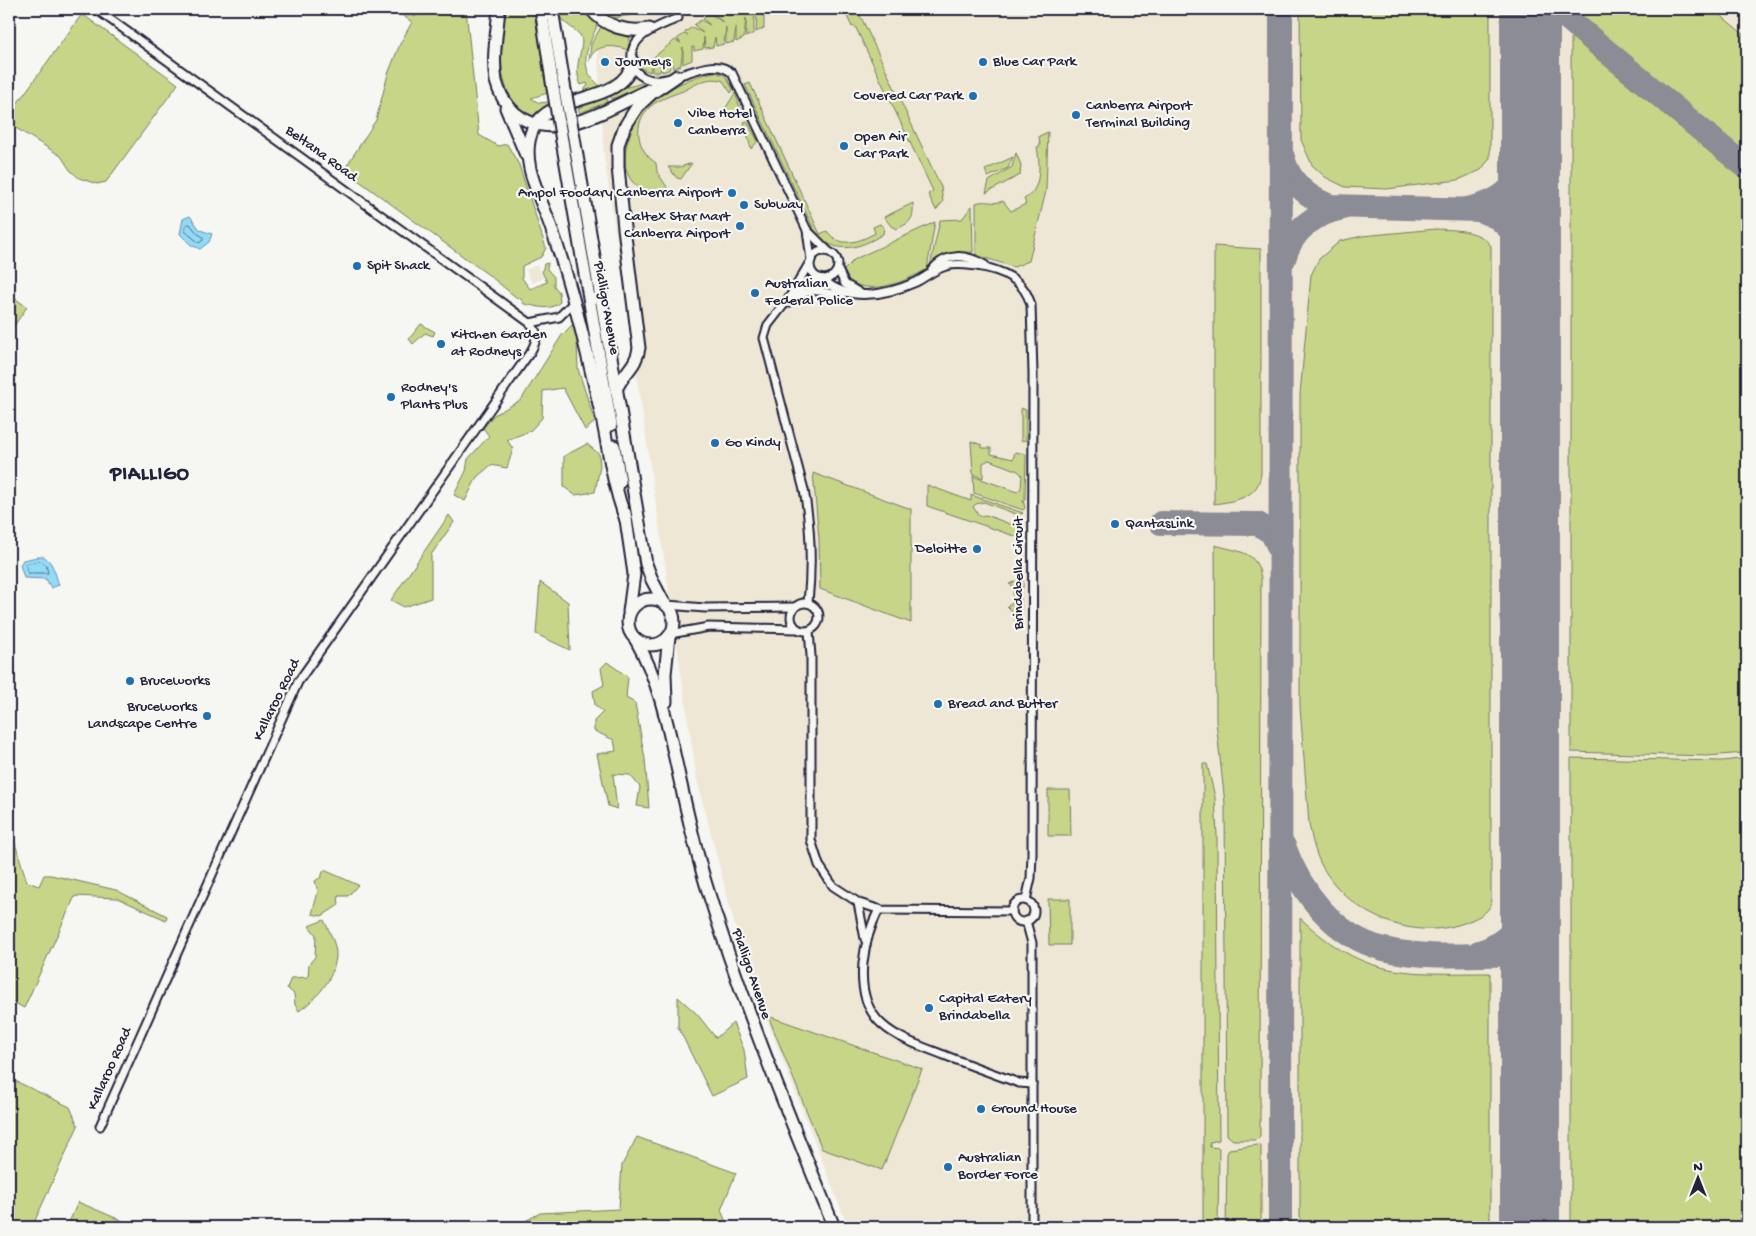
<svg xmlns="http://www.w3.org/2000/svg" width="1756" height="1236" font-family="'Gochi Hand',sans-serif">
<rect width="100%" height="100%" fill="#f6f6f2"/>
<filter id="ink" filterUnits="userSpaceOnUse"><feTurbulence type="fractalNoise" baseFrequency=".02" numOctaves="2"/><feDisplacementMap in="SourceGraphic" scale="10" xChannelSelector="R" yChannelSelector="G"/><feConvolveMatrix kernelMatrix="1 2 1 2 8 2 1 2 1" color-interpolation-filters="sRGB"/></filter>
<g filter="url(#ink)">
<!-- built -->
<g fill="#efe7d6">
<polygon points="595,9 1747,9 1747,1227 848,1227 744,961 697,780 604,156"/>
<polygon points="537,265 543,278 532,283 526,270"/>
</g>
<!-- green -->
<g fill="#c6d588" stroke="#747c62">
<path d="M393,9h20l-3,4 5,4 6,-8h45l13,126 19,11 9,-2 12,21 27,83 -5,9 -19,9v12l8,11 17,-7 -5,-10 2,-8 4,-1 -1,6 7,8v9l5,6 1,10c-11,10 -23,4 -36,2l-3,-5 -4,-1 -27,-22 -146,-106 32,-50 12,-46 12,-30 12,-22z"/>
<path d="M505,9h29l14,84 -17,5 8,5 10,-1 1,4 -14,10c-7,0 -13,-4 -17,-9 -26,-25 -16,-66 -14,-98z"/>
<path d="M560,9h23l14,15c-4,16 -16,29 -9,47 2,7 9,11 12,16l-26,10v-2l9,-4 5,-6 -1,-2 -6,2c-10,-20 6,-39 -1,-50 -4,-5 -13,-10 -18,-15z"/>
<polygon points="605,9 659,9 615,18"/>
<polygon points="716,9 720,9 729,16 731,15 723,9 736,9 742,15 744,13 739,9 764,9 764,28 756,32 757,18 754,18 754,33 746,37 746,18 744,38 736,42 736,27 734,42 726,44 726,27 724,44 716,46 715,37 713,47 705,48 704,37 703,49 694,51 694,47 692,47 692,60 683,64 683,47 681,65 673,69 672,59 669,70 662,72 662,61 660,72 652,72 652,63 650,72 642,69 640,65 650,60 675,40 681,43 677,39 684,34 688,35 685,32 692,27 703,33 694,25 701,20 710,25 703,19 709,13 724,23 711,12"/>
<polygon points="1300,9 1490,9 1490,158 1481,170 1458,180 1387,189 1345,187 1325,177 1312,165 1301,140"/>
<polygon points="1571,9 1713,9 1747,37 1747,158 1684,106 1682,100 1679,102 1571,11"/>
<polygon points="853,11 857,11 862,19 941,187 943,202 936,210 928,194 933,191 855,26 852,27 846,14"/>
<polygon points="82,14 178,84 106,182 97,184 79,178 70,170 61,156 11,125 9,115"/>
<path d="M601,27l29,11 -2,12c-13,-5 -34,-7 -39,11l2,-17z"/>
<polygon points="1571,37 1747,183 1747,752 1745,753 1707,756 1571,752"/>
<path d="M714,72l11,3 8,14 -2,4 -8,-12c-14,-6 -28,4 -40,10 -11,4 -23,8 -32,15 -19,16 -15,44 5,57l1,9 10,15 -2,4 -4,2c-54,-2 -38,-63 -12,-88 17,-16 43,-29 65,-33z"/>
<path d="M644,82l-2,4 -30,13 -3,-5c12,-8 22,-6 35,-12z"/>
<path d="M750,83l70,151 7,-3c13,18 32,11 48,2l-2,-6 7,-3 4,3 -1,7c-22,14 -45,21 -66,2l-72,-151z"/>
<polygon points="735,93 742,113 730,119 722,114"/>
<polygon points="606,97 607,102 580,113 577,106"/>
<polygon points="747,121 758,141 751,149 744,122"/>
<path d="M1048,132l-2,59 -17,70 -15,6 -38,-12v-52c11,-4 16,2 27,-2l8,10 15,-7 -2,-5c18,-9 16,-34 13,-52l3,-1 -1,-10z"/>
<polygon points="1016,153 1021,165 1020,175 986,193 989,181 1012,167"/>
<polygon points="1013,157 1008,168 988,177 985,170"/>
<polygon points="692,163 681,179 677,178 668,167 680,167"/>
<path d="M913,203c1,16 -2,20 -17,26l-5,-3 -7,-9z"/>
<polygon points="972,206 973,252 951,253 930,266 940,220 962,219"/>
<path d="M935,222l-8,47c-22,13 -60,29 -81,9l-2,-8 11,-11z"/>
<path d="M1436,229c18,1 43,0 55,17v658c-3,10 -17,15 -27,19 -53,19 -113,-8 -141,-55 -8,-14 -11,-29 -14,-44l-9,-117v-313l11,-119 8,-16 21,-18 22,-5z"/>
<path d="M1214,246l47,3v224c-2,25 -26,28 -47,31z"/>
<polygon points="9,294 27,307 9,333"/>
<polygon points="421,324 435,332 433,336 425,333 413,344 409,339"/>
<polygon points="573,324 577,340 578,369 595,422 585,430 563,388 543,391 542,418 530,431 507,440 513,449 507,468 491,465 477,477 465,501 454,495 466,471 468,459 489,436 483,428 494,415 521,400 562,335"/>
<polygon points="1021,408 1026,410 1026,440 1021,441"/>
<polygon points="971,441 982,445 982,448 991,448 991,454 1013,459 1015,452 1026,454 1025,499 1023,500 1025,508 1023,510 974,493 973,476 1017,492 1021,488 1022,475 1018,471 989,460 983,463 983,478 973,474"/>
<polygon points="587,444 599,454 600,466 595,492 575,495 564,487 564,456"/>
<polygon points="813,473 911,509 911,623 820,589 819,539"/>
<polygon points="927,485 971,501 971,495 1023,513 1018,515 984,502 976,504 973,507 979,516 986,515 1023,529 1023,539 927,506"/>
<polygon points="449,515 454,522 431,555 431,598 404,607 391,600"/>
<path d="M1215,545c23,7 42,5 46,33l-1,558 -4,4h-23l-6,-5 -2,-331 -9,-83z"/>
<polygon points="1023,578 1023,588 1021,589 1021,583 1018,584 1018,591 1021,591 1021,621 1015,621 1015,616 1012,616 1012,611 1007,606 1013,602 1013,586 1009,584"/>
<polygon points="540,582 568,602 570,650 536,634"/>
<polygon points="607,662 628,677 626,698 635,703 645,759 649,808 637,806 640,787 630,775 613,774 617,809 608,806 597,754 616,751 614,740 594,731 594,721 603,712 595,705 593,691 604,685 601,668"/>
<polygon points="1571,758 1723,761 1747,758 1747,1227 1571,1227"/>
<polygon points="1203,764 1207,764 1215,797 1217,836 1219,1140 1210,1142 1210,1147 1219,1148 1218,1227 1203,1227"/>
<polygon points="1048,790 1070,790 1071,836 1048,836"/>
<polygon points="9,838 14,840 27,882 39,886 44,875 51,875 116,890 167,916 166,920 117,898 75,896 24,1008 9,1000"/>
<polygon points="324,870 358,885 348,896 338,896 339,905 322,916 312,914 318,892 315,881 321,877"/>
<polygon points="1048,899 1070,899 1070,945 1049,945"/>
<path d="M1300,918c67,62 105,55 190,55v254h-190z"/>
<path d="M324,920c5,11 13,25 12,37 -3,24 -19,41 -37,54l-4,-6 -1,-11 -7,-6 4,-10 17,-1 1,-13 6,-7 1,-22 -7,-9z"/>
<polygon points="678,997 697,1014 716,1038 733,1023 744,1050 748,1079 712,1096 678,1027"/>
<polygon points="768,1016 922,1069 882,1170 822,1149"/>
<polygon points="9,1078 70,1107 78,1126 32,1227 9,1227"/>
<polygon points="637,1137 736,1173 721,1210 728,1227 514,1227 540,1213 619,1209 622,1165"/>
<polygon points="1258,1145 1261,1146 1261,1227 1226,1227 1227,1154 1229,1149"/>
<polygon points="78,1202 137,1227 67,1227"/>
</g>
<!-- water -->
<g fill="#93daf5" stroke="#6690ab">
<polygon points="190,216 200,230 212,234 209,242 200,249 191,245 180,234 183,219"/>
<path d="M42,556c11,4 13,18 17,29l-8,3 -5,-9 -22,-1 -4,-13 3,-5z"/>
</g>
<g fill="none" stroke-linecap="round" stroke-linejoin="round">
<!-- shore -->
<g stroke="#4f6c85" stroke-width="1">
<polygon points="187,224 190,224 197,233 203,237 203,240 199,243 185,231"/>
<polygon points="41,561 46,565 48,573 28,573 26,564"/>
</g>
<!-- taxiway -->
<g stroke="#8c8c96" stroke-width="24">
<polyline points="1529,9 1530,16"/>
<polyline points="1556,9 1747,168"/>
<path d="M1283,157c6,25 25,41 48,49l148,4 19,8 17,16 15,29"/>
<path d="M1466,209c41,-7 57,-28 64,-66"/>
<path d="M1284,259c8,-29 29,-45 59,-51"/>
<polyline points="1161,523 1258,524 1272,533 1281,552"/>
<path d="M1284,846c16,46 51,91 100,103 42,11 102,5 146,5"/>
<path d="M1479,952c29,-8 47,-32 51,-60"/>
<polyline points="1280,1227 1281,9"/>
</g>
<!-- runway -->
<polyline stroke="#8c8c96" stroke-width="60" points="1530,1227 1530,9"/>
<defs>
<g id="street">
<path d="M96,9l434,314c9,8 7,18 1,28l-233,331 -198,444"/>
<path d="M678,18c-22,10 -57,19 -43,52 24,31 72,-21 97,3l75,157 4,30"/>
<polyline points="807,230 828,251"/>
<circle cx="824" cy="265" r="14"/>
<polyline points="838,270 845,284 860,293"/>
<path d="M932,270c14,-18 34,-16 53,-5"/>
<path d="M823,279c24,24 64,16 93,3 10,-5 19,-13 30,-16 10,-3 21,-1 31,0 25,4 47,13 54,39l2,69 -1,480 -1,24 -5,22"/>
<polyline points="795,293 808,282 820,279"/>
<path d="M788,303c27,-18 24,-13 54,-7"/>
<polyline points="530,323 559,317 574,302"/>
<circle cx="805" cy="617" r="14"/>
<path d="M808,603c4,-38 3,-75 -4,-113l-40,-152 4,-13 21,-27 21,-36"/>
<polyline points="667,605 705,608 795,607"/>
<polyline points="809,631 811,656 811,840 819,865 833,886 859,903 881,910 1012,911"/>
<polyline points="670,634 709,627 797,629"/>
<circle cx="1023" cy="911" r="11"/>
<polyline points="858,903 865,939"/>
<path d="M879,909c-9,18 -14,34 -16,54 -6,62 33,74 81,92 25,10 50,19 75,28l13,1"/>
<polyline points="1026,921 1032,943 1032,1227"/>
</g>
<g id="primary">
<path d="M499,9c-2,23 -7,49 -3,72 3,12 10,24 19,32 39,34 99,-8 138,-25"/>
<polyline points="541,9 553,88"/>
<polyline points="552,9 565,90"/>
<path d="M591,9c14,18 37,24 58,20"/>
<polyline points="506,108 526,155"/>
<polyline points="574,138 646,564 652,580 664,603"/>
<polyline points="562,141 611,425"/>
<path d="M616,390c6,-16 21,-24 23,-42l-15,-120 -6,-61v-22l6,-17 13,-21 15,-14 25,-17"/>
<polyline points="614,446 620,482"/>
<polyline points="625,513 634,574 629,612"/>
<path d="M626,520c-14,-37 -17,-70 -25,-107 -15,-65 -30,-131 -53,-194 -10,-27 -29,-61 -15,-90 19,-39 89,-22 100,-67"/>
<circle cx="651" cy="622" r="23"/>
<path d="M636,640c21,37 30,77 39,118 10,45 19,89 33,133 35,114 81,225 126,336"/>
<polyline points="666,702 665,674 669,636"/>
</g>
</defs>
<!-- street casing -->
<use href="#street" stroke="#22223b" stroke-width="11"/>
<!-- primary casing -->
<use href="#primary" stroke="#22223b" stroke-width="15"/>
<!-- street -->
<use href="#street" stroke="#f6f6f2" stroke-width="7"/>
<!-- primary -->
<use href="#primary" stroke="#f6f6f2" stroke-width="11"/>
<defs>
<g id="primary-bridge">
<polyline points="553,88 562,141"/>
<polyline points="565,90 574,138"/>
</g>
</defs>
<!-- primary-bridge casing -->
<use href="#primary-bridge" stroke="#22223b" stroke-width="15" stroke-linecap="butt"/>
<!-- primary-bridge -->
<use href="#primary-bridge" stroke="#f6f6f2" stroke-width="11"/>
</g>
</g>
<!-- markers -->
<g fill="#1f6fb2" stroke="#f6f6f2" stroke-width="2">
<circle cx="605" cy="62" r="5"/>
<circle cx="983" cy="62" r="5"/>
<circle cx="973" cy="96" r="5"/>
<circle cx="1076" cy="115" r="5"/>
<circle cx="678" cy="123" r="5"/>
<circle cx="844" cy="146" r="5"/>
<circle cx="732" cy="193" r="5"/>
<circle cx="744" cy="205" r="5"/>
<circle cx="740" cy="226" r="5"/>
<circle cx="357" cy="266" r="5"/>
<circle cx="755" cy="293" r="5"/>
<circle cx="441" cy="344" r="5"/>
<circle cx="391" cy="397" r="5"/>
<circle cx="715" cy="443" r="5"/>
<circle cx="1115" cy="524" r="5"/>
<circle cx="977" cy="549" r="5"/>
<circle cx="130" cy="681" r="5"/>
<circle cx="938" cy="704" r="5"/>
<circle cx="207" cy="716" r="5"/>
<circle cx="929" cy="1008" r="5"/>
<circle cx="981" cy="1109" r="5"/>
<circle cx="948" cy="1167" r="5"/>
</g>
<g text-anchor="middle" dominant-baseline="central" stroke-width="4.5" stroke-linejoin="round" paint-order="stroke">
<!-- poi labels -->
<g font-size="15" fill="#22223b" stroke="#f6f6f2" text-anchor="start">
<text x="615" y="62">Journeys</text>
<text x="993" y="62">Blue Car Park</text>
<text x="963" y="96" text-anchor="end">Covered Car Park</text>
<text x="1086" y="106">Canberra Airport<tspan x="1086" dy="17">Terminal Building</tspan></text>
<text x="688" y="114">Vibe Hotel<tspan x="688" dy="17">Canberra</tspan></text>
<text x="854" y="137">Open Air<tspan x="854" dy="17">Car Park</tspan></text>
<text x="722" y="193" text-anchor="end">Ampol Foodary Canberra Airport</text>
<text x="754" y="205">Subway</text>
<text x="730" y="217" text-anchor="end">Caltex Star Mart<tspan x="730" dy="17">Canberra Airport</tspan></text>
<text x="367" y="266">Spit Shack</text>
<text x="765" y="284">Australian<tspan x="765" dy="17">Federal Police</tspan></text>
<text x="451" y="335">Kitchen Garden<tspan x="451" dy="17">at Rodneys</tspan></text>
<text x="401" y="388">Rodney's<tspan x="401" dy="17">Plants Plus</tspan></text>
<text x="725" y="443">Go Kindy</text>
<text x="1125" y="524">QantasLink</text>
<text x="967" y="549" text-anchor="end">Deloitte</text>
<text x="140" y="681">Bruceworks</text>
<text x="948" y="704">Bread and Butter</text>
<text x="197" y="707" text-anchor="end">Bruceworks<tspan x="197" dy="17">Landscape Centre</tspan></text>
<text x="939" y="999">Capital Eatery<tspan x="939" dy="17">Brindabella</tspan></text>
<text x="991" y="1109">Ground House</text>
<text x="958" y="1158">Australian<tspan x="958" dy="17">Border Force</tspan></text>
</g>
<!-- street labels -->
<g font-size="15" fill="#22223b" stroke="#f6f6f2">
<text transform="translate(321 154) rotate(36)">Beltana Road</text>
<text transform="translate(606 308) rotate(80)">Pialligo Avenue</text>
<text transform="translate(1019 573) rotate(-90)">Brindabella Circuit</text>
<text transform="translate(277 700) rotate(-64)">Kallaroo Road</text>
<text transform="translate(751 974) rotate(71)">Pialligo Avenue</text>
<text transform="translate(110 1069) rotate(-66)">Kallaroo Road</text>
</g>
<!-- district labels -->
<g font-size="20" font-weight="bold" letter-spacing="1" fill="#22223b" stroke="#f6f6f2">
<text x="150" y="475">PIALLIGO</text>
</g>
</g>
<!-- margin -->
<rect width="1756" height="1236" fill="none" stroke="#f6f6f2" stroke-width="30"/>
<rect x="15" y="15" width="1726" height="1206" fill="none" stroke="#22223b" stroke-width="2" filter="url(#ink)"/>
<!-- north arrow -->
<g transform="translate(1698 1178)" stroke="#f6f6f2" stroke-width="4" paint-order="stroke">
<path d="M0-4L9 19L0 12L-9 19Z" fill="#22223b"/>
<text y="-8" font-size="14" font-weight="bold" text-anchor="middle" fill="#22223b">N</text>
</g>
</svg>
